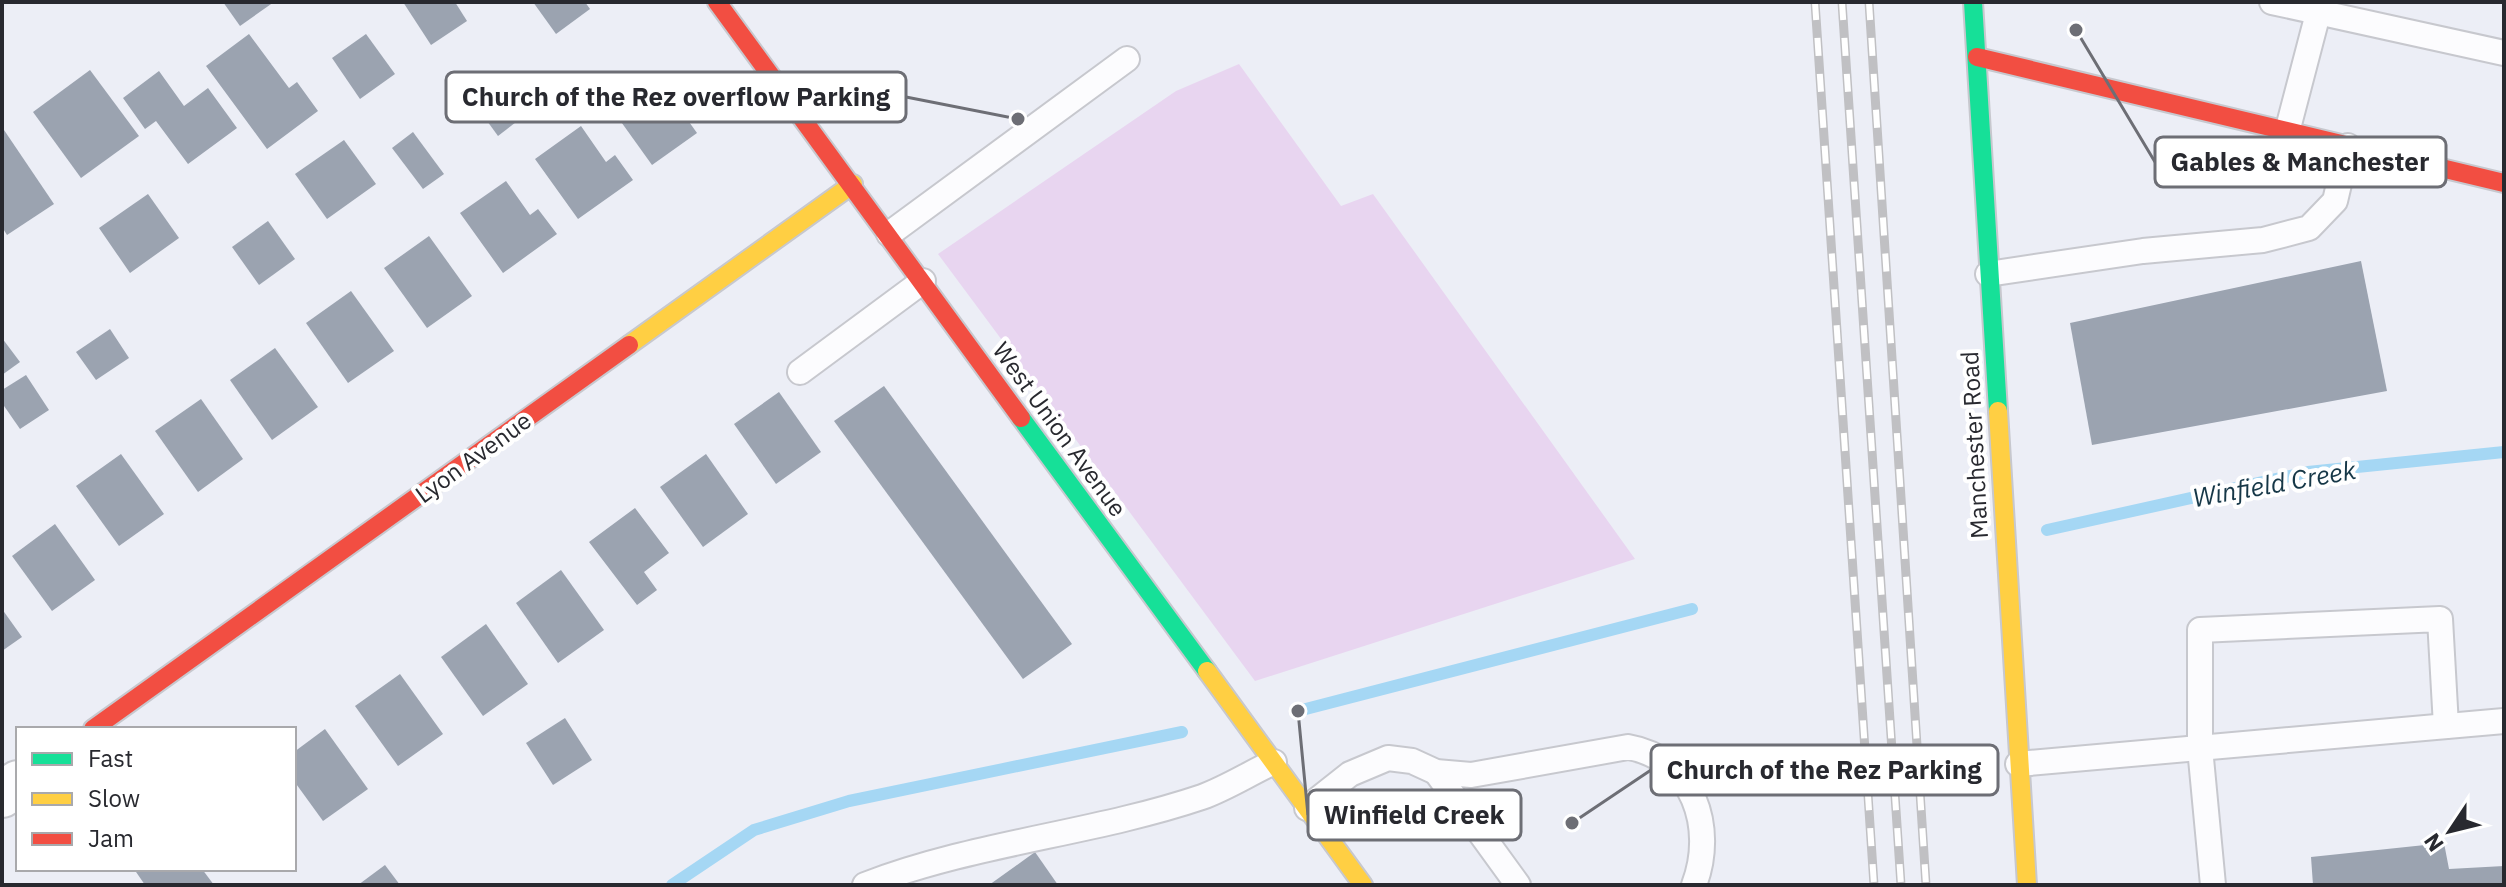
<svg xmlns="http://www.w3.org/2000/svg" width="2506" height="887" font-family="'IBM Plex Sans',sans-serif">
<rect width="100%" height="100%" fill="#eceef6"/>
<!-- green -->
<polygon fill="#e8d5f0" points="1239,64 1341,206 1373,194 1635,559 1255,681 938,254 1176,91"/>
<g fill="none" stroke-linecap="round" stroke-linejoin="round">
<!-- stream -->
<g stroke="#a5d7f4" stroke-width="12">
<polyline points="2047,530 2308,472 2504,452"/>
<polyline points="1298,711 1692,609"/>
<polyline points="672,885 754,830 849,801 1182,732"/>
</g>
</g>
<!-- building -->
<g fill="#9ba3b0">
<polygon points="223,2 274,2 240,26"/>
<polygon points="403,2 455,2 467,21 431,45"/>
<polygon points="533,2 585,2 590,9 556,34"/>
<polygon points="249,34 289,88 297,82 318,111 267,149 206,66"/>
<polygon points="366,34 395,74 360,99 332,58"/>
<polygon points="90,70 139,136 81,178 33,112"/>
<polygon points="159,71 184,106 208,88 237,128 188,164 156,121 145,129 123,98"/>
<polygon points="654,73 697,133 652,165 609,105"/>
<polygon points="495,86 520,119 498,136 474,103"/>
<polygon points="581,126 606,162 615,155 633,180 578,219 535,159"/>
<polygon points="2,127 54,204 7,235 2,227"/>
<polygon points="413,132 444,174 423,189 392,148"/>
<polygon points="344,140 376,184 327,219 295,174"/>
<polygon points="506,181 530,215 538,209 557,234 503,273 460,213"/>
<polygon points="148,194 179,238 130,273 99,228"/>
<polygon points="268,221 295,259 259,285 232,247"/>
<polygon points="429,236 472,296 427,328 384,268"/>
<polygon points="2361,261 2387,391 2092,445 2070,323"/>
<polygon points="351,291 394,351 348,383 306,323"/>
<polygon points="110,329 129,358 96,380 76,352"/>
<polygon points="2,338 20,362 2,375"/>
<polygon points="275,348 318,407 272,440 230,380"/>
<polygon points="26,375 49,410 20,429 2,403 2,390"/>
<polygon points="884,386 1072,644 1023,679 834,421"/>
<polygon points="779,392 821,452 776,484 734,424"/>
<polygon points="201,399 243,459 198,492 155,431"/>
<polygon points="121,454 164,514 119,546 76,486"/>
<polygon points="706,454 748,514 703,547 660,487"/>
<polygon points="635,508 669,553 644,572 657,590 637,605 589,542"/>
<polygon points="55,524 95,580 52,611 12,556"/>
<polygon points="561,570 604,630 558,663 516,603"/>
<polygon points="2,609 22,637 2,651"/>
<polygon points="486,624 528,684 483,716 441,657"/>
<polygon points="400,674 443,734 398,766 355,706"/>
<polygon points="565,718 592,760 553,785 526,743"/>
<polygon points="325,729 368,789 323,821 294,781 294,752"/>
<polygon points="2444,843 2449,869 2504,866 2504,885 2313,885 2311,857"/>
<polygon points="1035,852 1058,885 989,885"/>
<polygon points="385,865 400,885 358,885"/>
<polygon points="134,869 202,869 214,885 145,885"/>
</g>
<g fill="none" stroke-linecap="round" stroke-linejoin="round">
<defs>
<g id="lane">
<polyline points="2272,2 2504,53"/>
<polyline points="2287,132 2321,2"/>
<polyline points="889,234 1127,59"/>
<polyline points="1988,274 2143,251 2263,240 2309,228 2335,201 2348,146"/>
<polyline points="800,372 923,281"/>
<polyline points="2018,764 2504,721"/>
<polyline points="1436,772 1518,885"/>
<path d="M1307,808l43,-34 38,-16 24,3 24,11 35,3 157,-28c65,11 88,81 66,138"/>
<path d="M865,885c108,-42 227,-51 337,-88 25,-9 48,-24 72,-35"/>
<polyline points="2213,885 2200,748 2200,630 2440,619 2446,726"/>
</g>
<polyline id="street" points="2,795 18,783"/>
<g id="fast">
<polyline points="1973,2 1998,411"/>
<polyline points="1021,418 1207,671"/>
</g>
<g id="slow">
<polyline points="629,345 853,184"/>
<polyline points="1998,411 2027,885"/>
<polyline points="1207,671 1363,885"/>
</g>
<g id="jam">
<polyline points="717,2 1021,418"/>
<polyline points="1977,57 2504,183"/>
<polyline points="93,729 629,345"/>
</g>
</defs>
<!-- lane casing -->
<use href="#lane" stroke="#c7c8ce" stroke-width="28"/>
<!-- street casing -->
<use href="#street" stroke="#c7c8ce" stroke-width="48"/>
<!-- fast casing -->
<use href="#fast" stroke="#c7c8ce" stroke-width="22"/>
<!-- slow casing -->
<use href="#slow" stroke="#c7c8ce" stroke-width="22"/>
<!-- jam casing -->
<use href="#jam" stroke="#c7c8ce" stroke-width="22"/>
<!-- lane -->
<use href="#lane" stroke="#fcfcfe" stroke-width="24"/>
<!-- street -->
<use href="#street" stroke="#fcfcfe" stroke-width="44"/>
<!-- fast -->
<use href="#fast" stroke="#16e098" stroke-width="18"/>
<!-- slow -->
<use href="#slow" stroke="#ffcf43" stroke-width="18"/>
<!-- jam -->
<use href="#jam" stroke="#f24e42" stroke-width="18"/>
<defs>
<g id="rail">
<polyline points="1815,2 1874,885"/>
<polyline points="1842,2 1901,885"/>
<polyline points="1869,2 1926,885"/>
</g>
</defs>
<!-- rail casing -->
<use href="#rail" stroke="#c0c0c3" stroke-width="9"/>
<!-- rail -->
<use href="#rail" stroke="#fff" stroke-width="6" stroke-dasharray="18" stroke-linecap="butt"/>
</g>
<g text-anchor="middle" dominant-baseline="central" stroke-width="8" stroke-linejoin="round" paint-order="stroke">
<!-- street labels -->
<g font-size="24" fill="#28292f" stroke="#fff">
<text transform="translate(1060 429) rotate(54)">West Union Avenue</text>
<text transform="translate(1974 445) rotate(-93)">Manchester Road</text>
<text transform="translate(473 457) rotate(-36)">Lyon Avenue</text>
</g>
<!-- water labels -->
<g font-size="26" font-style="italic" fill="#163747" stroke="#fff">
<text transform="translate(2274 483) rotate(-10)">Winfield Creek</text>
</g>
</g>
<!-- callouts -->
<path fill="none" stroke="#6d6e75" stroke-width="3" d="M1018 119L906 97M2076 30L2155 162M1572 823L1651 770M1298 711L1308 815"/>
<g fill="#6d6e75" stroke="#fff" stroke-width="3">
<circle cx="1018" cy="119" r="8"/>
<circle cx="2076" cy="30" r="8"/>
<circle cx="1572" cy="823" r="8"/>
<circle cx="1298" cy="711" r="8"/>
</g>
<g fill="#fff" stroke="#6d6e75" stroke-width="3">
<rect x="446" y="72" width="460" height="50" rx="8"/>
<rect x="2155" y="137" width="291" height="50" rx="8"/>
<rect x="1651" y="745" width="347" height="50" rx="8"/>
<rect x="1308" y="790" width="213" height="50" rx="8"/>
</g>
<g font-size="26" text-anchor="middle" font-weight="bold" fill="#28292f">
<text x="676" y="106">Church of the Rez overflow Parking</text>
<text x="2300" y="171">Gables &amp; Manchester</text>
<text x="1824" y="779">Church of the Rez Parking</text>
<text x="1414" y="824">Winfield Creek</text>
</g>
<!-- border -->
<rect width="2506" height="887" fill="none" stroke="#28292f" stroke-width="8"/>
<!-- legend -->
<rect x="16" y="727" width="280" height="144" fill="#ffffff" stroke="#a9a9ac" stroke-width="2"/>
<rect x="32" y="753" width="40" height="12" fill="#16e098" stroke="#a9a9ac" stroke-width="2"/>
<text x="88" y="767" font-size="24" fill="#28292f">Fast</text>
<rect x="32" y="793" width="40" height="12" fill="#ffcf43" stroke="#a9a9ac" stroke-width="2"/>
<text x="88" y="807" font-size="24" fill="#28292f">Slow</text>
<rect x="32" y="833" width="40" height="12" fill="#f24e42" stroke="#a9a9ac" stroke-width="2"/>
<text x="88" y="847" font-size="24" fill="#28292f">Jam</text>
<!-- north arrow -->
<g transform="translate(2450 831) rotate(235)" stroke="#ffffff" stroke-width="6" paint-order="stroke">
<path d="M0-6L14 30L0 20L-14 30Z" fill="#28292f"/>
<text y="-12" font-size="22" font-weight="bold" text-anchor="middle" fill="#28292f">N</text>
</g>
</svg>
